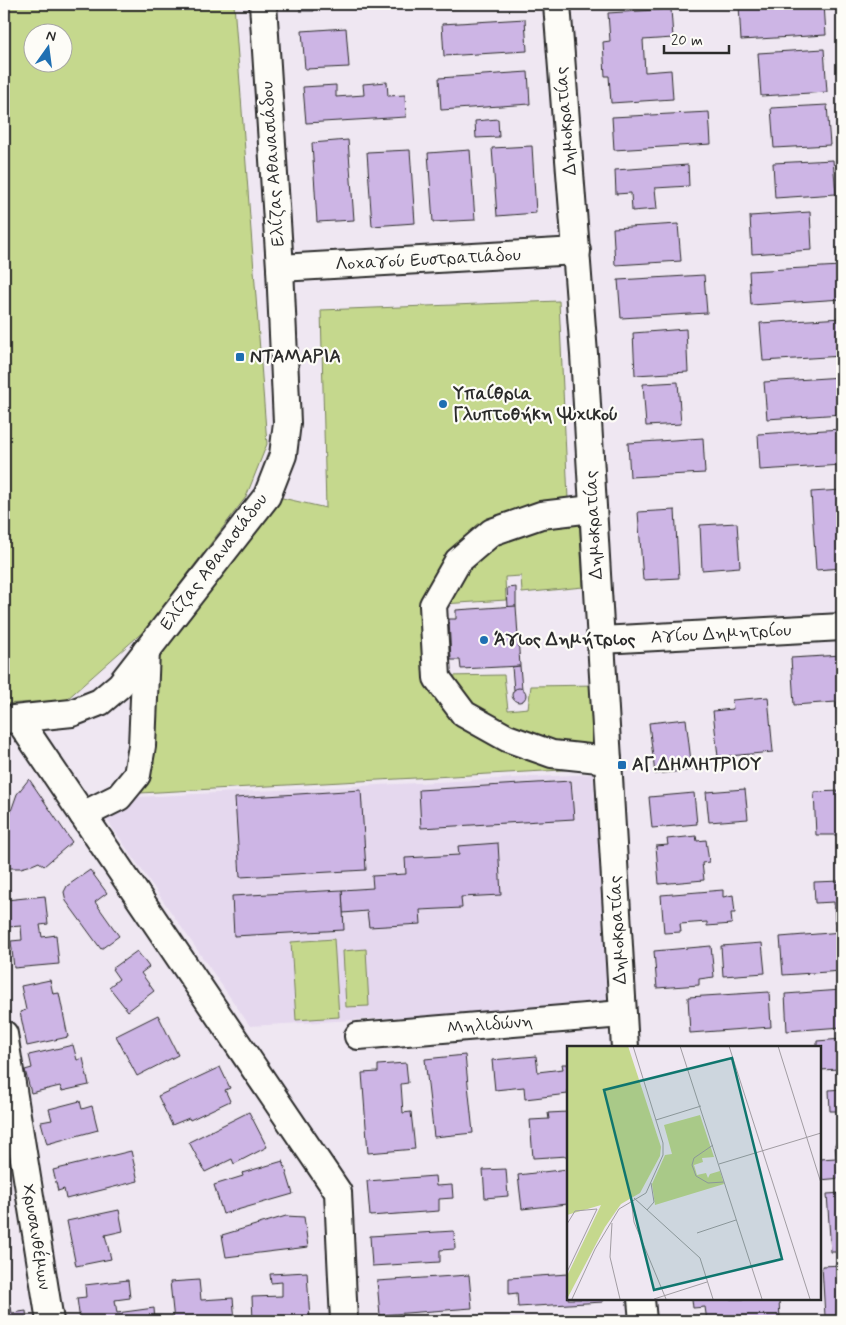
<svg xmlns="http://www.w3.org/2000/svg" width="846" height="1325" font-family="Mynerve,sans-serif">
<rect width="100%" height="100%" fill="#efe7f2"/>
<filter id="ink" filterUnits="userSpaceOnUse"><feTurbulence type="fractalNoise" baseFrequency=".02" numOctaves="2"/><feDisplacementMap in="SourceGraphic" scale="10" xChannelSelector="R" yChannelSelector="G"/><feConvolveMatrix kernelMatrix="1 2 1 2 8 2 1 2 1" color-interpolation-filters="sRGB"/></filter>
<g filter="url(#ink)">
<!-- built -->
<polygon fill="#e5d8ee" points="593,774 610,1005 250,1026 105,817 137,797"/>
<!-- green -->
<g fill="#c5d88d" stroke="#78825c" fill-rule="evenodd">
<path d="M4,4h230l33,440 -21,53 -101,133 -79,70 -62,4zM32,32h30v30h-30z"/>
<polygon points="559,301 568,499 578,500 583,587 522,593 521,576 505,577 506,600 443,604 446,676 504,675 508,710 528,708 531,686 597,685 599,768 140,793 152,765 150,659 278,497 326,508 321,310"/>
<polygon points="334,939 339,1017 296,1020 291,942"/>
<polygon points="366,949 369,1006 346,1007 343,951"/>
</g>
<!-- building -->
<g fill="#cdb5e5" stroke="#2b2b2b">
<polygon points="299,4 354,4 314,7 314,11 300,11"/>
<polygon points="443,4 526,4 443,9"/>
<polygon points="753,4 824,4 826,35 741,40 739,5"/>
<polygon points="671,9 673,38 643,40 645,72 671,70 673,99 611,103 609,76 605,76 603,42 610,41 608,13"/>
<polygon points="525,19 527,51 444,56 442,24"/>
<polygon points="346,28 349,67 305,69 302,31"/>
<polygon points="824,49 827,92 761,96 758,53"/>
<polygon points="528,72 530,104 441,110 439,78"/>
<polygon points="387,82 388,96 405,95 406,117 306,123 303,87 336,85 336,97 364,95 363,84"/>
<polygon points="827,105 830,145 774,148 771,108"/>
<polygon points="709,112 711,144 614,150 612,117"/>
<polygon points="498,119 499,137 476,138 475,121"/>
<polygon points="348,140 354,220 317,222 312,143"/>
<polygon points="532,146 536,213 497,216 492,148"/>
<polygon points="410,150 415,223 372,226 367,152"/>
<polygon points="470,150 475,220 433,222 428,153"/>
<polygon points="833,160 836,194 775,198 773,163"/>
<polygon points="688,165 689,186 655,188 657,209 632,211 631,193 616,194 615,170"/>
<polygon points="810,212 812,250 752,254 750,216"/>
<polygon points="678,224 681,261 615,265 613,228"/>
<polygon points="841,266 842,299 751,305 749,271"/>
<polygon points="704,275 707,313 621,318 618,280"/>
<polygon points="842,318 842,356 763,361 760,323"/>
<polygon points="686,329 688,372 635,375 633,333"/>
<polygon points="842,377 842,414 767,419 764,382"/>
<polygon points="678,382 681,424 646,426 643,384"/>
<polygon points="842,429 842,465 760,470 758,434"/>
<polygon points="703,438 705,473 630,477 628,443"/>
<polygon points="842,490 842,568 816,570 811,492"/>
<polygon points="675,510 679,578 643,580 638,512"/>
<polygon points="737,523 740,567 702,570 700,525"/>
<polygon points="516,587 516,606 508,607 507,588"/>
<polygon points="516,606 520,666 461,669 460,660 451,660 449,619 456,619 456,610"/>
<polygon points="842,655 842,742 839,742 836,702 794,705 791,658"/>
<polygon points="520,666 522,689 514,690 512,667"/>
<circle cx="519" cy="695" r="7"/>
<polygon points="768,697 773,752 718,757 713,711 733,709 732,700"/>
<polygon points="686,719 692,770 655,774 649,723"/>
<polygon points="29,779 72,842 44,866 39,862 32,865 21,868 7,868 5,855 11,811 17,794"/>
<polygon points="571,781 574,819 421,828 419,790"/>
<polygon points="745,789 748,819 709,822 706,792"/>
<polygon points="361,790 366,870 240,877 235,798"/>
<polygon points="842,791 842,863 838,863 837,835 816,835 814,792"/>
<polygon points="694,793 697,824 652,828 649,797"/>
<polygon points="696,836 697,841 706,840 709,862 702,863 704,880 659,884 656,846 668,845 667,839"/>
<polygon points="498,843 501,895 461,897 462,908 420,910 421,924 369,927 367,911 343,913 342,890 373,888 372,876 406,874 405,858 459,855 458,846"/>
<polygon points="90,870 107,893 95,902 119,936 101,949 66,901 64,892 67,886"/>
<polygon points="842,881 842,922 835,922 834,902 815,903 814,882"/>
<polygon points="342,890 344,930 234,936 232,896"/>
<polygon points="723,890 723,897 733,895 735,913 731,913 732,924 707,926 707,922 680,924 681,932 664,933 661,895"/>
<polygon points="45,896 48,924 40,925 42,937 56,935 59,964 14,968 11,941 22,940 21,926 8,927 6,900"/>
<polygon points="842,932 842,971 783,975 780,937"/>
<polygon points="762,943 765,973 723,976 721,946"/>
<polygon points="711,946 714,977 699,979 699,985 657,988 654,951"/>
<polygon points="137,951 149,967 141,973 154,991 128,1011 109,987 119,979 112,969"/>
<polygon points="50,980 53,994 59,993 68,1037 27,1046 20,1012 26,1010 21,986"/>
<polygon points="842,990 842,1027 787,1031 785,994"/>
<polygon points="769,992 771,1027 690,1033 688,997"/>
<polygon points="158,1015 178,1055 137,1076 116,1036"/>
<polygon points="842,1039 842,1079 840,1079 840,1069 820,1070 820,1048 817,1048 817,1041"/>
<polygon points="73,1045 77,1060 83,1058 89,1085 62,1091 60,1086 31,1093 25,1070 32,1068 29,1055"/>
<polygon points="465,1055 473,1133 434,1137 425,1059"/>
<polygon points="536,1056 538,1072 563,1069 562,1064 568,1064 568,1094 525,1099 524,1087 495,1090 492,1060"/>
<polygon points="406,1063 408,1083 401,1084 403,1113 411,1112 415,1149 368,1153 362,1073 378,1072 378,1065"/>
<polygon points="220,1067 230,1088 225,1090 230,1101 190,1120 189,1118 172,1125 158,1096"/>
<polygon points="842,1089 842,1111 830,1111 829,1090"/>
<polygon points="80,1101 82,1109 92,1106 98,1130 47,1144 41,1122 52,1120 49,1109"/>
<polygon points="249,1112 267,1147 234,1164 232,1159 205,1172 189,1142"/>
<polygon points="568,1112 568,1156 533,1158 530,1120 549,1119 548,1113"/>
<polygon points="842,1143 842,1178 820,1180 820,1159 836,1158 835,1144"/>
<polygon points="131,1151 138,1181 66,1199 64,1189 58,1191 53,1170"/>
<polygon points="283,1161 293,1194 223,1214 214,1185 243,1176 242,1173"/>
<polygon points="506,1169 508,1196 485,1198 483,1170"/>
<polygon points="568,1169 568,1204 522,1209 518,1175"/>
<polygon points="435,1176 436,1186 452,1185 453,1198 439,1199 439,1211 370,1216 367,1181"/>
<polygon points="842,1193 842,1252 831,1252 827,1194"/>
<polygon points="119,1210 123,1231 105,1235 111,1259 76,1266 67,1221"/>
<polygon points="286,1216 304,1217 308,1247 226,1257 222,1235"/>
<polygon points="454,1231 455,1249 440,1250 440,1262 372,1266 370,1236"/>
<polygon points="842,1265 842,1315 825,1316 822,1266"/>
<polygon points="307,1272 310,1321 253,1321 252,1297 282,1296 282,1282 271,1283 270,1274"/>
<polygon points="568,1274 568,1299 602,1299 603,1302 518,1307 517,1293 509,1294 509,1278"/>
<polygon points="469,1275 472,1308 380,1315 377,1281"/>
<polygon points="128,1280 130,1298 115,1300 117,1313 154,1308 155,1321 80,1321 77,1298 86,1297 85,1285"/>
<polygon points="199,1280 201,1300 233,1298 235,1321 174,1321 170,1282"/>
<polygon points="692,1299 779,1299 780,1321 707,1321 705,1307 693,1308"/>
<polygon points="11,1306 12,1313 26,1311 27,1321 4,1321 4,1307"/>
</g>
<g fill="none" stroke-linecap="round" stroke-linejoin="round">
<defs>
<g id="minor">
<polyline points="557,4 584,354 625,1048"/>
<polyline points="280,268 577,251"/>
<polyline points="592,509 541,515 492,532 458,561 433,605 437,678 464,714 507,738 552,754 608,760"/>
<polyline points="601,640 842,627"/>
<polyline points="18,719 338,1192 344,1321"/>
<polyline points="4,720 72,713 100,702 120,685 267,496 283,455 287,423 280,268 263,4"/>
<polyline points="83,815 119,797 137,775 142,746 146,651"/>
<polyline points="4,1034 50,1321"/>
<polyline points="358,1036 622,1014"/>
<polyline points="641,1299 643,1321"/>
</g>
</defs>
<!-- minor casing -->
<use href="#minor" stroke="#2b2b2b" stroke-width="30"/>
<!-- minor -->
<use href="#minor" stroke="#fdfcf7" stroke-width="26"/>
</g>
</g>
<!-- markers -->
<g fill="#1f6fb2" stroke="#fdfcf7" stroke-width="2">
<rect x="235" y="352" width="10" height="10" rx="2.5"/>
<circle cx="443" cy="404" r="5"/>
<circle cx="484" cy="640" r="5"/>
<rect x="617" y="760" width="10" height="10" rx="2.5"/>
</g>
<g text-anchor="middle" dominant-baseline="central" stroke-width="4.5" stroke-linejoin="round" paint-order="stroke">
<!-- street labels -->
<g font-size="18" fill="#2b2b2b" stroke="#fdfcf7">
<text transform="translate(566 121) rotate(-95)">Δημοκρατίας</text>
<text transform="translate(273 164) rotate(-94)">Ελίζας Αθανασιάδου</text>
<text transform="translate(428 260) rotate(-3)">Λοχαγού Ευστρατιάδου</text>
<text transform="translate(594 525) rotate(-93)">Δημοκρατίας</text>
<text transform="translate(214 562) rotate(-53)">Ελίζας Αθανασιάδου</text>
<text transform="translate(721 634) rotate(-3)">Αγίου Δημητρίου</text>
<text transform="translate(618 930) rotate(-93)">Δημοκρατίας</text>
<text transform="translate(490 1025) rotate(-5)">Μηλιδώνη</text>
<text transform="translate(36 1237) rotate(81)">Χρυσανθέμων</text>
</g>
<!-- poi labels -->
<g font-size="18" font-weight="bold" fill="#2b2b2b" stroke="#fdfcf7" text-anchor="start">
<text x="250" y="357">ΝΤΑΜΑΡΙΑ</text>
<text x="453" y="394">Υπαίθρια<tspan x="453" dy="21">Γλυπτοθήκη Ψυχικού</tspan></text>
<text x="494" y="640">Άγιος Δημήτριος</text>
<text x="632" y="765">ΑΓ.ΔΗΜΗΤΡΙΟΥ</text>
</g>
</g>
<!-- overview -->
<g transform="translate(567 1046)">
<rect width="254" height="254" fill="#efe7f2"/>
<path d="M61,0l33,101 -1,9 -20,37 -19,11 -16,23 -38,72v-23l34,-71 -34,10v-168zM133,69l14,42 -12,1 1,4 -9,3 3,10 9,-2 2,5 2,-4 10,-3 4,13 -69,21 -3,-21 13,-29 7,-1 -8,-29z" fill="#c5d88d"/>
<path fill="none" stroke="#a19ca2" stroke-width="1" d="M113,0l82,253M162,0l81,253M211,0l43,137M89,74l45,-14M146,99l-19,13 -2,7 4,11 12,7 16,-1M152,118l102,-31M67,152l66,60 13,41M64,153l3,23 32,77M80,164l7,-8 -3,-19M45,177l-2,34 10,42M0,178l8,-13 22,-2 -30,63M130,187l39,-13M5,253l23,-50 24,-40 27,-16 17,-38v-12l-30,-97M87,253l53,-17"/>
<path fill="#0f766e" fill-opacity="0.15" stroke="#0f766e" stroke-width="2.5" d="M165,12l50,201 -128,31 -50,-200z"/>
<rect width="254" height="254" fill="none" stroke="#2b2b2b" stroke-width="2.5"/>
</g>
<!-- margin -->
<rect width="846" height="1325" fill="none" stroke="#fdfcf7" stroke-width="20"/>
<rect x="10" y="10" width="826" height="1305" fill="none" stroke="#2b2b2b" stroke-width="2" filter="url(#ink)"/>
<!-- north arrow -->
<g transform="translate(48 48) rotate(14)"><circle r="24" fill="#fdfcf7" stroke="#a9a8a5"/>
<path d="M0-4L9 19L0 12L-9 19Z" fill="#1f6fb2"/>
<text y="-8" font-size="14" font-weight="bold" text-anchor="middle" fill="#2b2b2b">N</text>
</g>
<!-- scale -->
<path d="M664 45v8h65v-8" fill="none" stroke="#2b2b2b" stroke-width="2.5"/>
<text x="671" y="45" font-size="15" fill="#2b2b2b" stroke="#fdfcf7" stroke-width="4" paint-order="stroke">20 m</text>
</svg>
